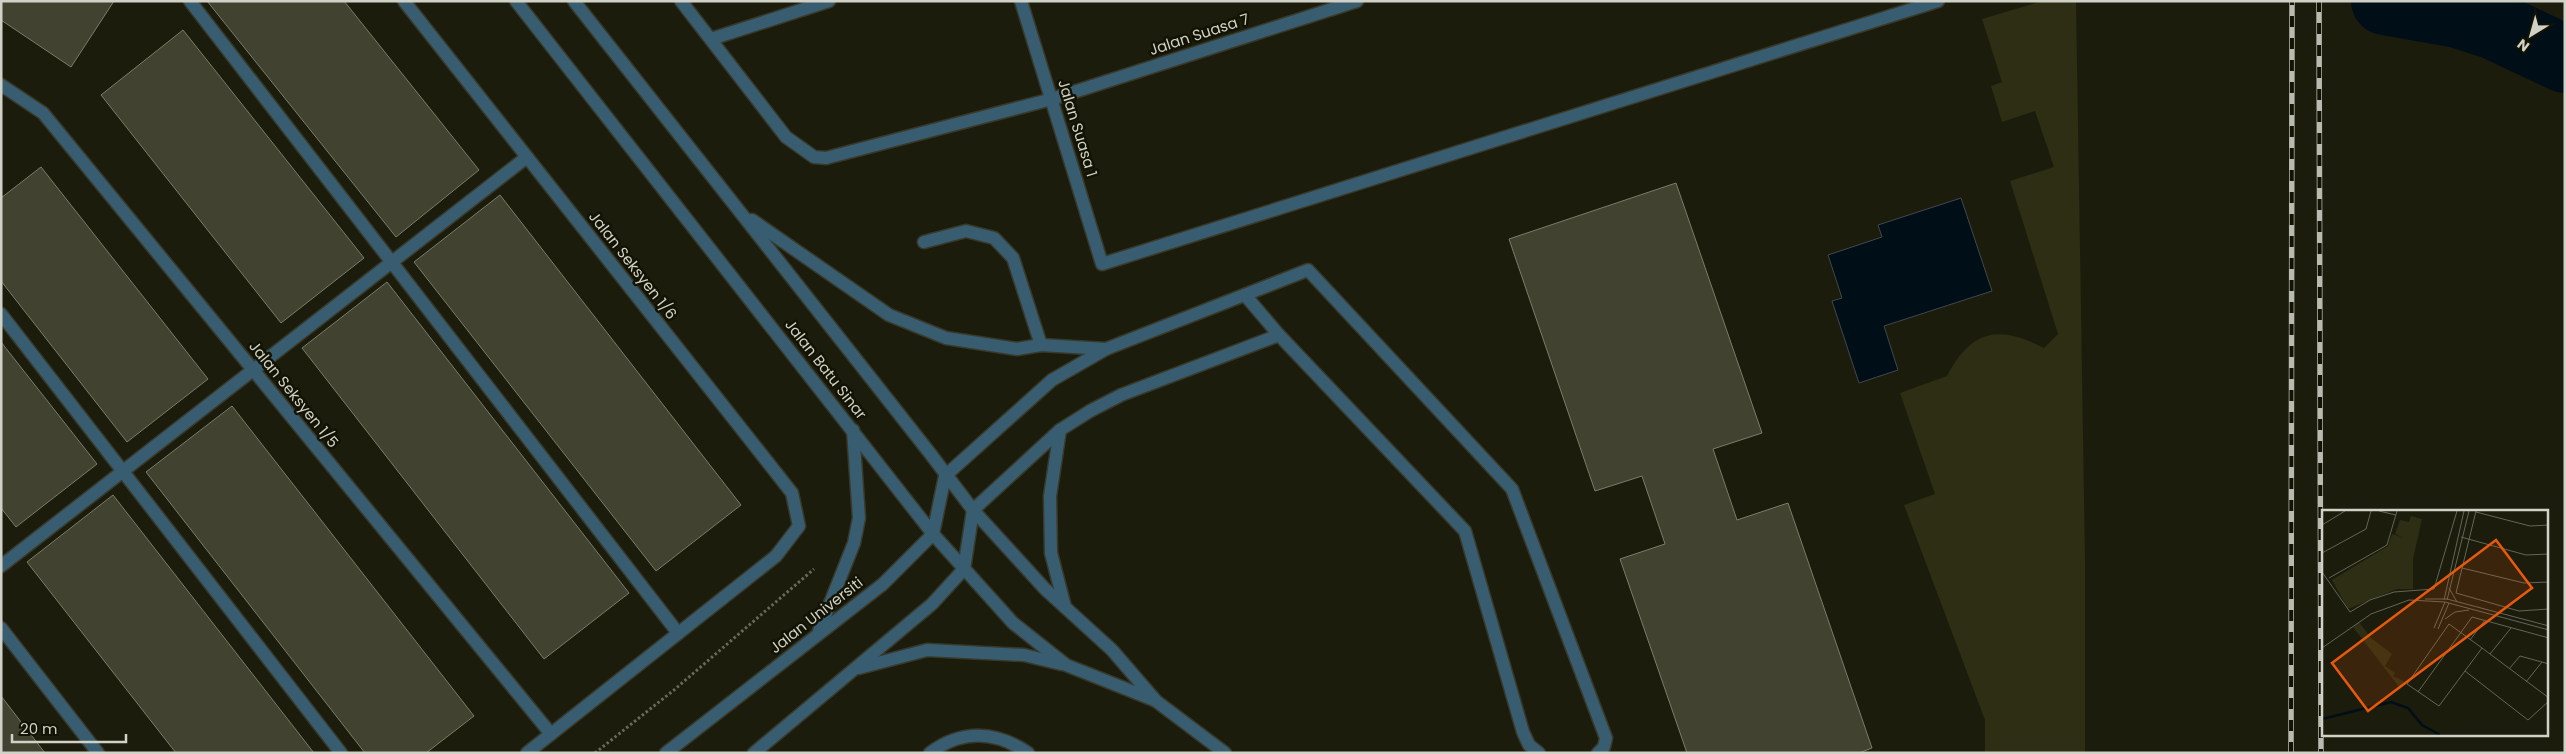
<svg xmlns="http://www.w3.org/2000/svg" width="2566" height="754" font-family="Poppins,sans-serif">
<rect width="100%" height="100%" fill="#1c1c0c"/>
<!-- green -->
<path fill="#2d2e13" d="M2042,1h34l9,558v194h-100v-33l-81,-215 31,-11 -35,-101 47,-17c24,-46 51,-52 97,-28l14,-14 -48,-153 44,-14 -19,-56 -33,11 -11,-36 11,-4 -20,-63z"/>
<!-- water -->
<polygon fill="#000e18" stroke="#3f494c" points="1961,198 1992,291 1884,326 1898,370 1859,383 1832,301 1842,298 1828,255 1882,237 1878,225"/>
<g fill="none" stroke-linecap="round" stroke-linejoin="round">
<!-- river -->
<polyline stroke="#000e18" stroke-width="68" points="2385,1 2458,14 2495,26 2565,59"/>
</g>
<!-- building -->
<g fill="#414230" stroke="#7b7d69">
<polygon points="1,1 114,1 71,67 1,20"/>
<polygon points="207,1 344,1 479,170 396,237"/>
<polygon points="183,30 364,258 281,323 101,95"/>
<polygon points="41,167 208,379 127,442 1,281 1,198"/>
<polygon points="1676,183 1762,433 1713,449 1737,520 1788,503 1872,748 1859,753 1687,753 1620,559 1665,544 1642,476 1595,491 1509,239"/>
<polygon points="500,195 741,505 656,571 414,262"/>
<polygon points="387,282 629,593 544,659 302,348"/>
<polygon points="1,342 97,464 16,527 1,508"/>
<polygon points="232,406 474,716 426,753 365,753 146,472"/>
<polygon points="113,495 314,753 176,753 27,562"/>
<polygon points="1,696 45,753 1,753"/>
</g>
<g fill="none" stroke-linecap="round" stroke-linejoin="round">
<defs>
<g id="minor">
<polyline points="190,1 678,633"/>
<polyline points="404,1 792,493 799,526 776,556 527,753"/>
<polyline points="516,1 933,534 1013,623 1066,665 1154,700"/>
<polyline points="574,1 929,452 973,510 1045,589 1112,650 1156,701 1225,753"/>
<polyline points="681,1 786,137 814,157 826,158 1052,99 1357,1"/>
<polyline points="1021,1 1102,264 1938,1"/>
<polyline points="711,39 829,1"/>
<polyline points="1,85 43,113 551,734"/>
<polyline points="752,220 889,315 946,338 1017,349 1041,345 1106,349"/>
<polyline points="924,242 966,231 994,238 1013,258 1041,345"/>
<polyline points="1245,295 1279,335 1465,531 1523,732 1529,745 1539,753"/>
<polyline points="1,314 341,753"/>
<polyline points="1060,430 1050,496 1051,553 1065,607"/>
<polyline points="945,476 1052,380 1106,349 1308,270 1512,489 1606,738 1604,747 1598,753"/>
<polyline points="973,510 1060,430 1090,411 1121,395 1279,335"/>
<polyline points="1,566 527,157"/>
<polyline points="1,628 98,753"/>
<polyline points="819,631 854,543 859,518 853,430"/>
<polyline points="859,668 927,650 1024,655 1061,664"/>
<polyline points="666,753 883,584 933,534 945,476"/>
<polyline points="754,753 932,604 964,569 973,510"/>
<path d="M930,753c32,-24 66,-22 98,0"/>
</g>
</defs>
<!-- minor casing -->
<use href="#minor" stroke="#39392a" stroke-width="15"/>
<!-- path -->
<polyline stroke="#69695b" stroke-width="3" stroke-dasharray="2.5 2.5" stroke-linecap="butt" points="595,753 674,690 814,569"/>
<!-- minor -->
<use href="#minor" stroke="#385d71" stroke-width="12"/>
<defs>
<g id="rail">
<polyline points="2319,1 2321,753"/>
<polyline points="2291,753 2292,1"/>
</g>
</defs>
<!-- rail casing -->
<use href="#rail" stroke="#babbb0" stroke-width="5.5"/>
<!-- rail -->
<use href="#rail" stroke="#131304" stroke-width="4" stroke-dasharray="11" stroke-linecap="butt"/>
</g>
<g text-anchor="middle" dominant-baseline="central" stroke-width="5" stroke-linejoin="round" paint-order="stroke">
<!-- street labels -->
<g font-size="15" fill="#d1d2c7" stroke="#131304">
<text transform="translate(1199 34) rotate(-18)">Jalan Suasa 7</text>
<text transform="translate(1078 128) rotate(73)">Jalan Suasa 1</text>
<text transform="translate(633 265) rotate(52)">Jalan Seksyen 1/6</text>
<text transform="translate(826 369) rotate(52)">Jalan Batu Sinar</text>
<text transform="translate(294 394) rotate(51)">Jalan Seksyen 1/5</text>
<text transform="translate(816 615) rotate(-38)">Jalan Universiti</text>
</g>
</g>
<!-- overview -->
<g transform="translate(2322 510)">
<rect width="226" height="226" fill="#1c1c0c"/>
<path d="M89,6l11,3 -9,40v30h-16l-49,20 -16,-29 56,-34 4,-12 12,4 -9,-4 5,-14 9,2zM37,112l12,16 21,16 -7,12 10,7 -2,3 12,6 -5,6 -47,-61z" fill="#2d2e13"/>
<path fill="none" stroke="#000e18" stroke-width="2.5" d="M0,209l69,-17 17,6 14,17 18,10"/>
<path fill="none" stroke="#646557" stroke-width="1" d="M57,1l17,4M154,1l-20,82 63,18 30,-2M154,2l54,14 19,-1M0,15l23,-14M139,27l65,18 23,-1M0,43l44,-24 5,-18M140,58l62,15 25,-1M0,62l28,40 20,-12 24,-8 40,-3 23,-78M7,68l58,-33 10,-34M127,78l8,14M103,89h22l102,27M122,90l20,-89M125,90l22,-89M123,109l10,-7 14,-2M112,118l11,-26M116,119l11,-26M148,130l15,-20M0,138l49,-34 38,-14 36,2 104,28M160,138l-43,58 -32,-22 42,-60 33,24 8,6 59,44M168,144l21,-26M187,159l11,-13 29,8M143,161l63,49 21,-19M204,172l16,-20M96,182l54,-75 77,21"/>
<path fill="#e8590c" fill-opacity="0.15" stroke="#e8590c" stroke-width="2.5" d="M174,30l36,48 -164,123 -36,-48z"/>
<rect width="226" height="226" fill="none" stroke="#d1d2c7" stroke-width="2.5"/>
</g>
<!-- border -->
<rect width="2566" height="754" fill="none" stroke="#d1d2c7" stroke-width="5"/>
<!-- north arrow -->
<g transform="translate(2531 35) rotate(217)" stroke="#131304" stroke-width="4" paint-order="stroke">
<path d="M0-4L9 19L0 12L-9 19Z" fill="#d1d2c7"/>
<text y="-8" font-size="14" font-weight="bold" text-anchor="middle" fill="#d1d2c7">N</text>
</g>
<!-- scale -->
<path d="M12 734v8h114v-8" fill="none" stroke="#d1d2c7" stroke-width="2.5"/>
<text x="20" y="734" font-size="15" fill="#d1d2c7" stroke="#131304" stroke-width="4" paint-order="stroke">20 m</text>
</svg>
